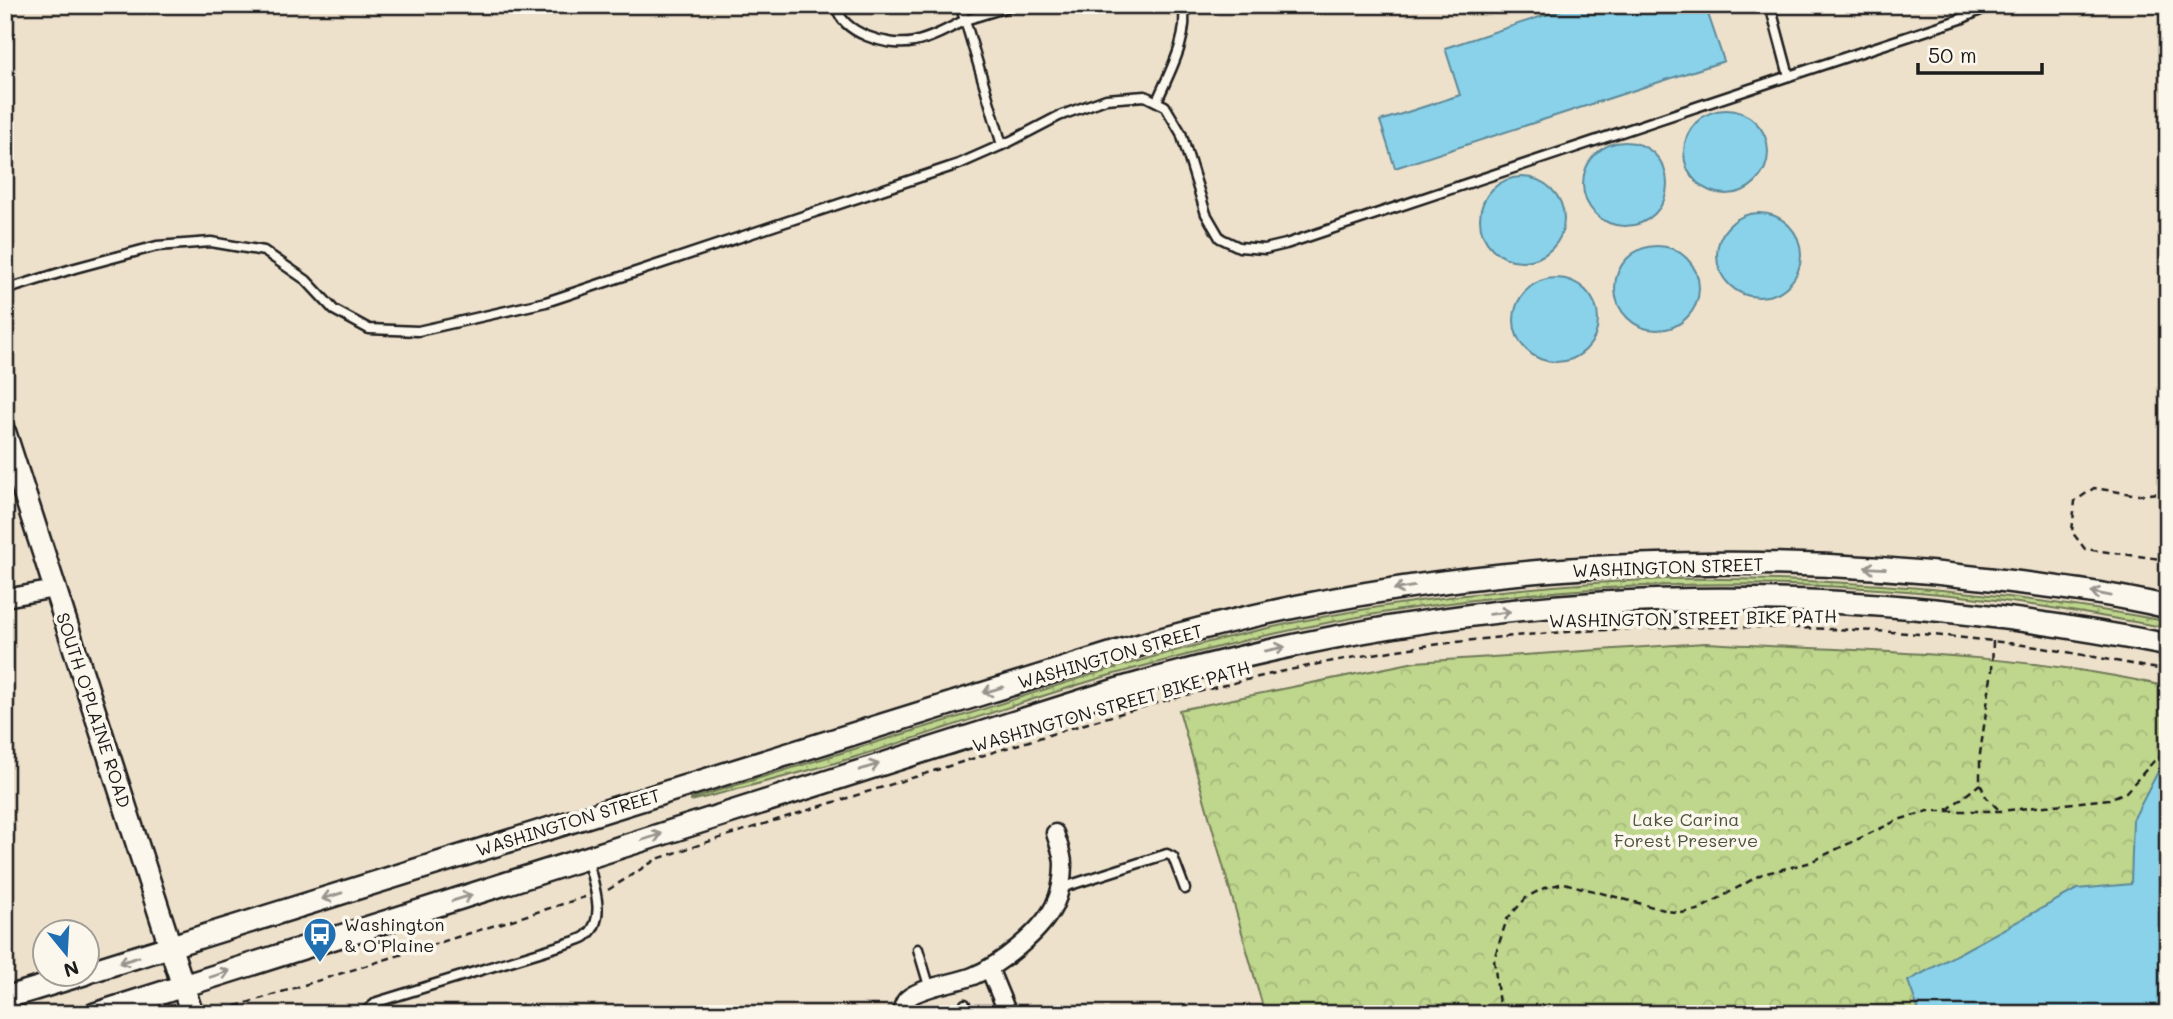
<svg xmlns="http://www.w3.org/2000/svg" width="2173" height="1019" font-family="Mali,sans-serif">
<defs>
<pattern id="grass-dots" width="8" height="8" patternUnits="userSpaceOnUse" patternTransform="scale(1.75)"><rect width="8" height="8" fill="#bfd68d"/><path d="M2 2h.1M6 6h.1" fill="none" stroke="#a4b779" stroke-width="1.8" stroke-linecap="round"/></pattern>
<pattern id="park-crowns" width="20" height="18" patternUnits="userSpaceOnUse" patternTransform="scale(1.75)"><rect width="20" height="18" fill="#bfd68d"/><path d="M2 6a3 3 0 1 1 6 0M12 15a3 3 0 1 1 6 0" fill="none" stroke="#a4b779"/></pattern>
</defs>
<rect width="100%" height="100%" fill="#eee1cc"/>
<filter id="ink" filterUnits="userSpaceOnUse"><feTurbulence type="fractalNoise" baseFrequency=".0143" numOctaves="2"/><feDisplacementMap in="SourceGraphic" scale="14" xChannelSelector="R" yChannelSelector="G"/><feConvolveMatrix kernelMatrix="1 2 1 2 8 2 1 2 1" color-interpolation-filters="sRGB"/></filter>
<g filter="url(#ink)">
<!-- grass -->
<path fill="url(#grass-dots)" stroke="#6e7954" stroke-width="2" d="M1665,579c170,-2 333,11 500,42l3,1v6c-72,-13 -144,-26 -217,-33 -233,-23 -472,-9 -700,44 -49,12 -98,24 -147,38 -84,25 -167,55 -252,81 -53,16 -107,29 -161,43v-2c91,-28 183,-56 274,-84 96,-31 192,-62 290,-84 135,-31 272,-46 410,-52z"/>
<!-- park -->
<path fill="url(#park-crowns)" stroke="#6e7954" stroke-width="2" d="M1705,643c154,8 312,9 463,44v327h-903l-86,-304 236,-48z"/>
<!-- water -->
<g fill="#89d2ea" stroke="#5d8998" stroke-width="2">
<polygon points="1576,5 1705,5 1724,61 1395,168 1380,121 1460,95 1445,48"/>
<circle cx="1726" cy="152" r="42"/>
<circle cx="1625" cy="184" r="42"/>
<circle cx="1522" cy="219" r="42"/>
<circle cx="1759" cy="255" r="42"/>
<circle cx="1657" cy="288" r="42"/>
<circle cx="1556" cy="320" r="42"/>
<polygon points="2168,759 2168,1014 1920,1014 1908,981 2077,889 2131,884 2133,820 2163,762"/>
</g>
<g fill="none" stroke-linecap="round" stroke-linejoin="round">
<defs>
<g id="lane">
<path d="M837,5c1,28 54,43 77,37 18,-4 34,-13 51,-22l37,125"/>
<polyline points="960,5 965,20 1014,5"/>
<polyline points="1789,76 1961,19 1991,5"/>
<path d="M1157,101c12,-28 33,-64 26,-96"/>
<polyline points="5,290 75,268 157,246 211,242 264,251 306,280 334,310 369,329 418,331 546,302 959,164 1011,141 1059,116 1106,99 1145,96 1165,106 1181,133 1206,214 1220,238 1239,247 1265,249 1286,244 1789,76 1770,5"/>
<polyline points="1061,888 1167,854 1173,857 1185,889"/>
<polyline points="918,949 930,989"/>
<polyline points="965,1004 968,1014"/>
<path d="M362,1014l15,-12 195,-60c4,-2 12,-3 15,-7 21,-17 5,-55 0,-77"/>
</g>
<g id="street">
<polyline points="5,598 55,589"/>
<polyline points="989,968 1008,1014"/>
<path d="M900,1014c2,-5 3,-11 7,-15 12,-12 49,-16 66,-23 27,-11 68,-44 81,-70 6,-12 9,-28 9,-42 0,-10 -5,-21 -8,-31"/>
</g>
<g id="secondary">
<polyline points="5,433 192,1014"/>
<path d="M88,972l1035,-322c279,-83 578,-106 867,-71 60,7 119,14 178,28"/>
<polyline points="5,998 84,974"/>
<path d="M95,1014l1024,-325c157,-45 319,-76 482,-86 190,-12 381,5 567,42"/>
</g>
</defs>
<!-- lane casing -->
<use href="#lane" stroke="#1c1c1c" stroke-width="13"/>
<!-- street casing -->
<use href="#street" stroke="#1c1c1c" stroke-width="21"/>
<!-- secondary casing -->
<use href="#secondary" stroke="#1c1c1c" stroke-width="26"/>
<!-- path -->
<g stroke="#1c1c1c" stroke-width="2.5" stroke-dasharray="7 5" stroke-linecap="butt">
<polyline points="2168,492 2138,495 2094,488 2075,501 2072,532 2085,549 2168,560"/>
<polyline points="1993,641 1992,670 1980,754 1980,783 1986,797 2000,811"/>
<polyline points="1947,810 1980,784"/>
<path d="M608,890l49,-31c96,-33 193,-61 289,-92 140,-44 281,-89 427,-113 123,-21 247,-27 371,-27 93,1 186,5 279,18 48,7 97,17 145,26"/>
<polyline points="226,1014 236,1006 253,1001 585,897"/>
<polyline points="1500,1014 1494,959 1507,919 1527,897 1544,888 1564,883 1668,911 1681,913 1698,910 1762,874 1808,863 1898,820 1928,811 2000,811 2109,799 2126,792 2154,761 2168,752"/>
</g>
<!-- lane -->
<use href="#lane" stroke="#fbf7ec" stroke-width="8"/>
<!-- street -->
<use href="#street" stroke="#fbf7ec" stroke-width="16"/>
<!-- secondary -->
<use href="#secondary" stroke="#fbf7ec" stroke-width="21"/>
</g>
<!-- one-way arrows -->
<defs><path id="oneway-shaft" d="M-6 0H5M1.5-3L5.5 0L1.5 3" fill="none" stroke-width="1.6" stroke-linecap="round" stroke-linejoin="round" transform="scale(1.75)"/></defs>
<g stroke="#97948e">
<use href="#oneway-shaft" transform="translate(1875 568) rotate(-177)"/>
<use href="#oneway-shaft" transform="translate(1404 588) rotate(171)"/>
<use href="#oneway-shaft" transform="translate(2101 594) rotate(-169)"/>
<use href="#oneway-shaft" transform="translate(1500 613) rotate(-7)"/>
<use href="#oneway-shaft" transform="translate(1275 649) rotate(-12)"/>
<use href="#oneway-shaft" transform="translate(993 690) rotate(163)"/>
<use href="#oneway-shaft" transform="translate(869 767) rotate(-18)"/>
<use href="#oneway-shaft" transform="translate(652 837) rotate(-18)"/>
<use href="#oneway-shaft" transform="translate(332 896) rotate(163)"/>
<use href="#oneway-shaft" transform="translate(462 898) rotate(-17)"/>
<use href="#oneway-shaft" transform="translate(129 960) rotate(163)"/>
<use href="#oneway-shaft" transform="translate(220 974) rotate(-18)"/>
</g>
</g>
<!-- icons -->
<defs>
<symbol id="bus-pin" viewBox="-11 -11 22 30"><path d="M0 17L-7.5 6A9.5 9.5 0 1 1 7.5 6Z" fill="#1f6fb2" stroke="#fbf7ec"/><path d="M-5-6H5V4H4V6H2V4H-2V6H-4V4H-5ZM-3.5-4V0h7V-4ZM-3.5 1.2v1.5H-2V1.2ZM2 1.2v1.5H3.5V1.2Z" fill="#fff"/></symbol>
</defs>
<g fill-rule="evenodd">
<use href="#bus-pin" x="301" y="915" width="38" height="52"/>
</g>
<g text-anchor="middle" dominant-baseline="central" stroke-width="7" stroke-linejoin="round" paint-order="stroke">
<!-- street labels -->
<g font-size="18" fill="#1c1c1c" stroke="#fbf7ec">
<text transform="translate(1668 567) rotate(-2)">WASHINGTON STREET</text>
<text transform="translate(1693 618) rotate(-1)">WASHINGTON STREET BIKE PATH</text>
<text transform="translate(1110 656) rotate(-16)">WASHINGTON STREET</text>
<text transform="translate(1111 706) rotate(-16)">WASHINGTON STREET BIKE PATH</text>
<text transform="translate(94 710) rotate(72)">SOUTH O'PLAINE ROAD</text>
<text transform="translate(568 822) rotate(-17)">WASHINGTON STREET</text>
</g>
<!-- park labels -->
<g font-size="18" fill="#4d543e" stroke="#fbf7ec">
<text x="1686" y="819">Lake Carina<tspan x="1686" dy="21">Forest Preserve</tspan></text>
</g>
<!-- poi labels -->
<g font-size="18" fill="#1c1c1c" stroke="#fbf7ec" text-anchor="start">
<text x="344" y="924">Washington<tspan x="344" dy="21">&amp; O'Plaine</tspan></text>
</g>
</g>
<!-- margin -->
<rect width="2173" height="1019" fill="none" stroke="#fbf7ec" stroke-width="28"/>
<rect x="14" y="14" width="2145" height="991" fill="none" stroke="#1c1c1c" stroke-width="2.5" filter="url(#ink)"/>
<!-- north arrow -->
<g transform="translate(66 953) rotate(162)"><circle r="33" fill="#fbf7ec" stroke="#a29f99" stroke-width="2"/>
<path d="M0-5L12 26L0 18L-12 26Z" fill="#1f6fb2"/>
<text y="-10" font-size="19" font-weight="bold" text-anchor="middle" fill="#1c1c1c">N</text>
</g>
<!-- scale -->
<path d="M1918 63v10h124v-10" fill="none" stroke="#1c1c1c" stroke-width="3.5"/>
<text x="1928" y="63" font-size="21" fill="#1c1c1c" stroke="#fbf7ec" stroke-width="5" paint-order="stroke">50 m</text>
</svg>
